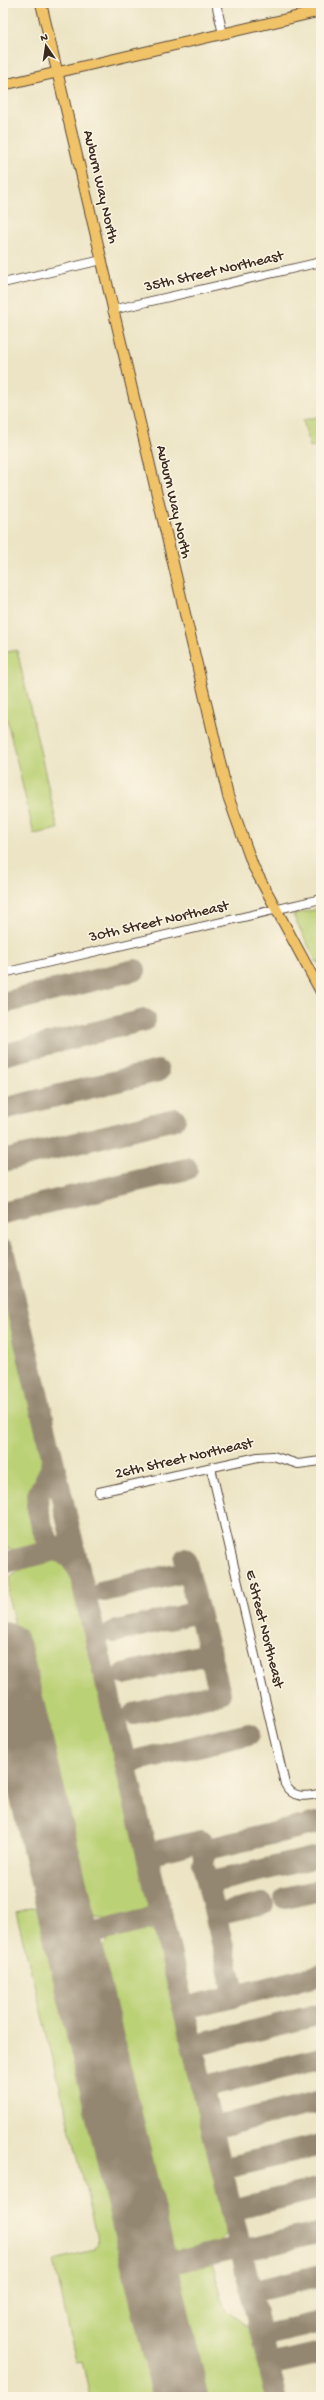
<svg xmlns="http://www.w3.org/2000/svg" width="324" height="2400" font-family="'Gochi Hand',sans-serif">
<rect width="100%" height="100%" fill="#fcf5e5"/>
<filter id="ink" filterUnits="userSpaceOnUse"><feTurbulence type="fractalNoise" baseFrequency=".025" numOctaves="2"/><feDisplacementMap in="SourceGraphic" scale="8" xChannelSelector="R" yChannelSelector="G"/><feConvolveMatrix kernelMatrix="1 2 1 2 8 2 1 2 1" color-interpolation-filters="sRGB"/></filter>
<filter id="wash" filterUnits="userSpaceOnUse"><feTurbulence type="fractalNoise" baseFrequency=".012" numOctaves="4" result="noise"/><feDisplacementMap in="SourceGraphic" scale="16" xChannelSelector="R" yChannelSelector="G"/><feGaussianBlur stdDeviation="0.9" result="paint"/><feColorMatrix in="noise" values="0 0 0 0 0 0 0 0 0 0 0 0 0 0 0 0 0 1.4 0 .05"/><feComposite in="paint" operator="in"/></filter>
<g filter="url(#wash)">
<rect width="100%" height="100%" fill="#ece4c4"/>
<!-- green -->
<g fill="#bbd176" stroke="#7b7e4a">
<polygon points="321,416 321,445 310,447 303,420"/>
<polygon points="17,650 58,829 34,834 3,703 3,653"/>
<polygon points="321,908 321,962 317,963 293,915"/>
<path d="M3,1275l43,180c1,16 -14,26 -15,41 0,15 9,32 10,47 -11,8 -26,9 -38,3z"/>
<path d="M52,1560l12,2 7,6 68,274 10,51 -2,15c-24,12 -44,17 -66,-2l-73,-310 2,-18c13,-11 25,-15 42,-18z"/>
<polygon points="50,1903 63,1949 165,2397 91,2397 83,2361 76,2362 54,2260 93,2250 98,2244 97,2234 16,1912"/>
<path d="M144,1928l12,4 71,288 1,12c-12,16 -37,25 -57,17 -4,-2 -8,-8 -11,-11l-64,-269c4,-33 18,-33 48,-41z"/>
<path d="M205,2262l7,1 14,48 24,17 7,8 14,61h-72c-6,-22 -29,-98 -26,-115 2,-15 20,-19 32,-20z"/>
</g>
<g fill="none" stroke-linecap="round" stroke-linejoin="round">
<!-- taxiway -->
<g stroke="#948771" stroke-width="22">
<polyline points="3,1003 135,970"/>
<polyline points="3,1055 145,1020"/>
<polyline points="3,1109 158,1071"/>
<polyline points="3,1161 175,1119"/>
<polyline points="3,1213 187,1169"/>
<polyline points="3,1250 276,2397"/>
<polyline points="52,1457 51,1469 38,1495 37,1505 42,1527 49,1543 70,1558 79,1570"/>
<polyline points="3,1563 68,1547"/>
<polyline points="104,1591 188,1571"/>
<polyline points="114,1632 198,1612"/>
<polyline points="124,1674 211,1653"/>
<polyline points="134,1714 220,1693 185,1559"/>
<polyline points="125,1763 249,1734"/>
<polyline points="204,1850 321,1822"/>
<polyline points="147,1854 201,1841 205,1855 203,1864 235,1996"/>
<polyline points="208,1883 321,1856"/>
<polyline points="285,1898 321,1890"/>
<polyline points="216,1915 263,1904"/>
<polyline points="72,1938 162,1916"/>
<polyline points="184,2008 321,1975"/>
<polyline points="193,2046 321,2014"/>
<polyline points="202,2087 321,2058"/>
<polyline points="212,2128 321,2101"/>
<polyline points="222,2169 321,2145"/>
<polyline points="232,2210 321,2188"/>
<polyline points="241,2251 321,2232"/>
<polyline points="151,2268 240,2247"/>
<polyline points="251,2292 321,2275"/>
<polyline points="262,2336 321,2322"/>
<polyline points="269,2365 321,2353"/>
</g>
<!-- runway -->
<polyline stroke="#948771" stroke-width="56" points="3,1649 181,2397"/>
</g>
</g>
<g filter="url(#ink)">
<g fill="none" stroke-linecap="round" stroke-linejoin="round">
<defs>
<g id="minor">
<polyline points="216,3 223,34"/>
<polyline points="3,283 102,260"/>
<polyline points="112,310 321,262"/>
<polyline points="3,973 321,899"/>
<path d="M211,1468l74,316c7,15 22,13 36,9"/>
<polyline points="99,1492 258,1457 273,1456 298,1464 321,1461"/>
</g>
<g id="major">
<polyline points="41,3 228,796 253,866 321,992"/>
<polyline points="3,85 321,11"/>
</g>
</defs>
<!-- minor casing -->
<use href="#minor" stroke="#564637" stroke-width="10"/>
<!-- major casing -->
<use href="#major" stroke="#564637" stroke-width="12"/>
<!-- minor -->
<use href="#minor" stroke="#fff" stroke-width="8"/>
<!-- major -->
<use href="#major" stroke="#f1c369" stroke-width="10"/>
</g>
</g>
<g text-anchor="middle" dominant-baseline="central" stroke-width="3" stroke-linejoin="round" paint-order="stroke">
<!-- street labels -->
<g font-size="15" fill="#3b2a1e" stroke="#fcf5e5">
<text transform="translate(100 187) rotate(77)">Auburn Way North</text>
<text transform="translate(214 272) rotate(-13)">35th Street Northeast</text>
<text transform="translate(173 502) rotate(77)">Auburn Way North</text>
<text transform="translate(159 922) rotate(-13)">30th Street Northeast</text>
<text transform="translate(184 1459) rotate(-13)">26th Street Northeast</text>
<text transform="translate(264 1629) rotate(76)">E Street Northeast</text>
</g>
</g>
<!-- margin -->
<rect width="324" height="2400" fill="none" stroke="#fcf5e5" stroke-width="16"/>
<!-- north arrow -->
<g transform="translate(46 46) rotate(347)" stroke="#fcf5e5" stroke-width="3" paint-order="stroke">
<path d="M0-3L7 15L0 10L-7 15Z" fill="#3b2a1e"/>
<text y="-6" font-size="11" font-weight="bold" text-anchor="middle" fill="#3b2a1e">N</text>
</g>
</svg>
